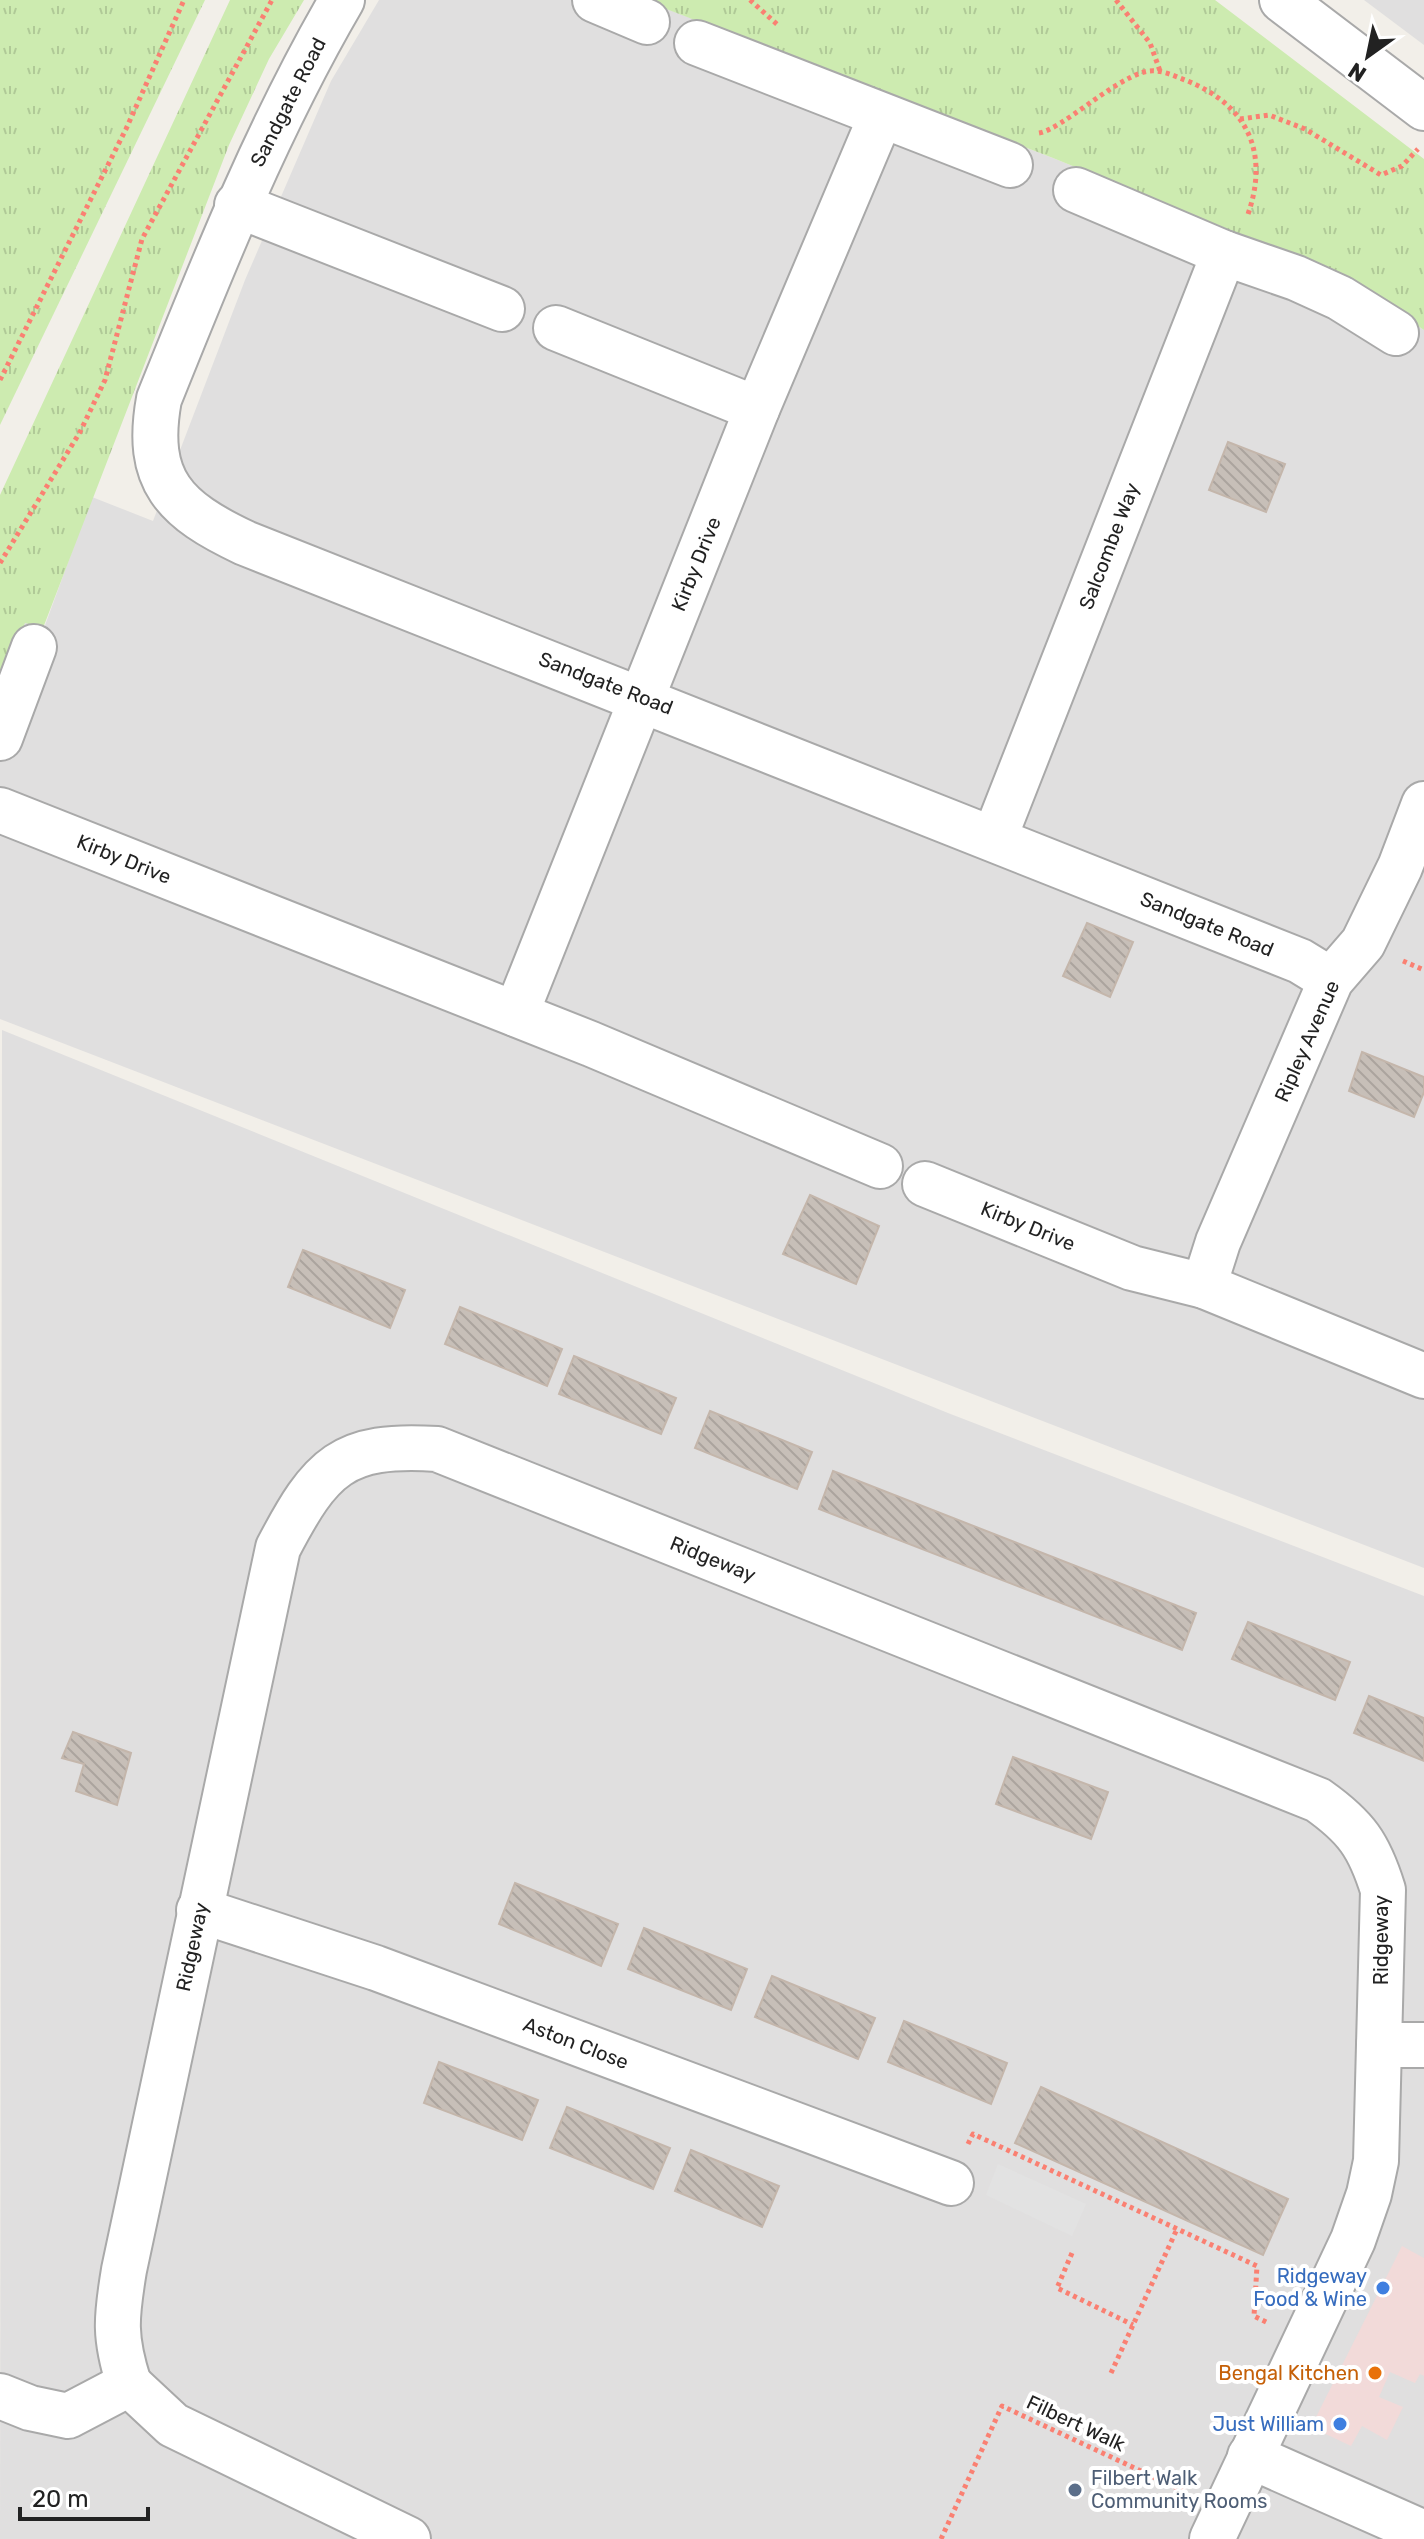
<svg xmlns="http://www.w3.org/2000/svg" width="1424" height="2539" font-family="Rubik,sans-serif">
<defs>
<pattern id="grass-tufts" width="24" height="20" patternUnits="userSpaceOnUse" patternTransform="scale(2)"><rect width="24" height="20" fill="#cdebb0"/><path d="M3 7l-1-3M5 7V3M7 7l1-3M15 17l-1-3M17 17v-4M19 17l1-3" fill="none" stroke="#b0c997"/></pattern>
<pattern id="building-back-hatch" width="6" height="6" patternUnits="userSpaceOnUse" patternTransform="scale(2)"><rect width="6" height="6" fill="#c7bfb8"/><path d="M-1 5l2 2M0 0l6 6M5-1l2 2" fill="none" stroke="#aba49e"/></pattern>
</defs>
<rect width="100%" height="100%" fill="#f2efe9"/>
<!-- residential -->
<g fill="#e0dfdf">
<polygon points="379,0 644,0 1053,158 1347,277 1424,330 1424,1568 0,1019 0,687 25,622 44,628 92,497 153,521 245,280 331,81"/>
<polygon points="1364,0 1424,0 1424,45"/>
<polygon points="2,1030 948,1413 1424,1596 1424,2539 0,2539"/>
</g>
<!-- commercial -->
<polygon fill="#f2dad9" points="1402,2246 1424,2258 1424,2376 1420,2374 1415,2383 1390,2372 1379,2397 1403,2407 1387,2440 1362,2426 1351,2446 1311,2427"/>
<!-- grass -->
<g fill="url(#grass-tufts)">
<polygon points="0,0 205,0 0,425"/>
<polygon points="230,0 304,0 269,59 229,145 43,628 25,623 0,687 0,495"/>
<polygon points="643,0 1215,0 1424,159 1424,330 1346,277 1053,158"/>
</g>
<!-- parking -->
<polygon fill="#e2e2e2" points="998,2164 1086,2204 1072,2236 986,2195"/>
<!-- building -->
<g fill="url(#building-back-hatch)" stroke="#c4b6ab" stroke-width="2">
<polygon points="1228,442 1285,464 1266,512 1209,490"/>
<polygon points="1087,923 1133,942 1110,997 1063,976"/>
<polygon points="1362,1052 1424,1077 1424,1092 1414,1117 1349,1091"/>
<polygon points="810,1195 879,1226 856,1284 783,1254"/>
<polygon points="303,1250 405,1290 390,1328 288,1287"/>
<polygon points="460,1307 562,1349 547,1386 445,1344"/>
<polygon points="574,1356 676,1398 661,1434 559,1394"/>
<polygon points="710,1411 812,1452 797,1489 695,1448"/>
<polygon points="833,1471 1196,1613 1182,1650 819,1509"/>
<polygon points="1248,1622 1350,1662 1335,1700 1232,1659"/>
<polygon points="1369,1696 1424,1718 1424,1761 1354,1733"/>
<polygon points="73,1732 131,1753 117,1805 76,1791 84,1764 62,1758"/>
<polygon points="1013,1757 1108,1792 1091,1839 996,1804"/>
<polygon points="515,1883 618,1924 601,1966 499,1924"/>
<polygon points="644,1928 747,1969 731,2010 628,1969"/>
<polygon points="772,1976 875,2018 858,2059 755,2017"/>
<polygon points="904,2021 1007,2063 991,2104 888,2062"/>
<polygon points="439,2062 538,2100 522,2140 424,2103"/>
<polygon points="1041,2087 1288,2199 1263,2255 1015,2143"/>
<polygon points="567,2107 670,2148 653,2189 550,2148"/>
<polygon points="691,2150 779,2186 762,2227 675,2191"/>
</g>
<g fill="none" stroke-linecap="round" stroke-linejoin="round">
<defs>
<g id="minor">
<path d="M342,0c-74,127 -128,262 -183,399 -15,82 16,111 86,144l1055,418 31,19"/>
<polyline points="595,0 647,22"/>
<polyline points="1282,0 1424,108"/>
<polyline points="697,43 1010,165"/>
<polyline points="1076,190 1224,253 1296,278 1340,298 1396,333"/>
<polyline points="237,205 502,309"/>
<polyline points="556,328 757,409"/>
<polyline points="0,738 34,647"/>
<polyline points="0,810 591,1044 880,1166"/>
<polyline points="994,839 1224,253"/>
<polyline points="516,1014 757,409 881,116"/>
<polyline points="925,1184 1132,1268 1204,1286 1424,1376"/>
<polyline points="1204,1286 1218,1242 1331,980 1363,943 1400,867 1424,804"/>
<polyline points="199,1910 376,1968 951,2183"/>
<polyline points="1379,2045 1424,2045"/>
<path d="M129,2384c-15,-47 -13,-66 -5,-114l154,-722c43,-82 64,-105 159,-99l881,351c38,27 51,45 65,90l-7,271 -7,33 -16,46 -141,299"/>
<polyline points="0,2396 30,2408 68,2416 129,2384 173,2425 408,2539"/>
<polyline points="1250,2456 1424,2533"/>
</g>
</defs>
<!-- minor casing -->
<use href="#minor" stroke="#a9a9a9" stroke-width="48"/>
<!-- path -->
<g stroke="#fa8072" stroke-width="5" stroke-dasharray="4 4" stroke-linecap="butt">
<polyline points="750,0 779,26"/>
<polyline points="1116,0 1150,43 1160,71"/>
<polyline points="1240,119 1269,115 1305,129 1381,175 1402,166 1418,149"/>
<path d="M1039,133c23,-4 71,-51 105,-61 14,-4 28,3 41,8 64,25 85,74 62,137"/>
<polyline points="0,380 126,129 184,0"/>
<polyline points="0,563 80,432 105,380 142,239 272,0"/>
<polyline points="1403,961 1424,970"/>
<polyline points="968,2144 973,2134 1257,2266 1254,2316 1268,2323"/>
<polyline points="1072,2253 1057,2288 1133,2325"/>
<polyline points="1111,2373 1177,2229"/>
<polyline points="941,2539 1002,2406 1188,2493"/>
</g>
<!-- minor -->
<use href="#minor" stroke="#fff" stroke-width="44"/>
</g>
<!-- markers -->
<g fill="#3f7fe0" stroke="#fff" stroke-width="3">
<circle cx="1383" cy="2288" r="8"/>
<circle cx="1340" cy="2424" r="8"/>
</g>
<circle fill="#e8710a" stroke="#fff" stroke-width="3" cx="1375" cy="2373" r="8"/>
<circle fill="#5c6f8a" stroke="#fff" stroke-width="3" cx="1075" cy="2490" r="8"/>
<g text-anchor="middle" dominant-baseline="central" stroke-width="8" stroke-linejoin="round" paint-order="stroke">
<!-- street labels -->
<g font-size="20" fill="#222" stroke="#fff">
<text transform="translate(288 102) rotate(-63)">Sandgate Road</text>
<text transform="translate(1109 546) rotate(-69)">Salcombe Way</text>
<text transform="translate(696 564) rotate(-68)">Kirby Drive</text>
<text transform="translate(606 683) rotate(21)">Sandgate Road</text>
<text transform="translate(124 859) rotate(22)">Kirby Drive</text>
<text transform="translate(1207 924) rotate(22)">Sandgate Road</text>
<text transform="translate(1307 1041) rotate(-66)">Ripley Avenue</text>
<text transform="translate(1028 1226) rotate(22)">Kirby Drive</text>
<text transform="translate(713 1559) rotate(22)">Ridgeway</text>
<text transform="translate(1381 1940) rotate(-90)">Ridgeway</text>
<text transform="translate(192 1947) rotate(-78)">Ridgeway</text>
<text transform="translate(576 2043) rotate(21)">Aston Close</text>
<text transform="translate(1076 2423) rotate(25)">Filbert Walk</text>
</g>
<!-- shop labels -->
<g font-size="20" fill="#366cbe" stroke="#fff" text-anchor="end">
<text x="1367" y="2276">Ridgeway<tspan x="1367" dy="23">Food &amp; Wine</tspan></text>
<text x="1324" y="2424">Just William</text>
</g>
<!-- food labels -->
<g font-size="20" fill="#c56008" stroke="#fff" text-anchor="end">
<text x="1359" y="2373">Bengal Kitchen</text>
</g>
<!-- service labels -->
<g font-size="20" fill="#4e5e75" stroke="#fff" text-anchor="start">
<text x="1091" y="2478">Filbert Walk<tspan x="1091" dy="23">Community Rooms</tspan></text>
</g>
</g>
<!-- north arrow -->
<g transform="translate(1368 56) rotate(213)" stroke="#ffffff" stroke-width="6" paint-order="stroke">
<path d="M0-6L14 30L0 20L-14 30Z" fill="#222222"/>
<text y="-12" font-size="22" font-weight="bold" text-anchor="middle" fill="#222222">N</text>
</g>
<!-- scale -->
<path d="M20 2507v12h128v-12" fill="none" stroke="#222222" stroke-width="4"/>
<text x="32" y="2507" font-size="24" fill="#222222" stroke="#ffffff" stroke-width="6" paint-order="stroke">20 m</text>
</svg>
